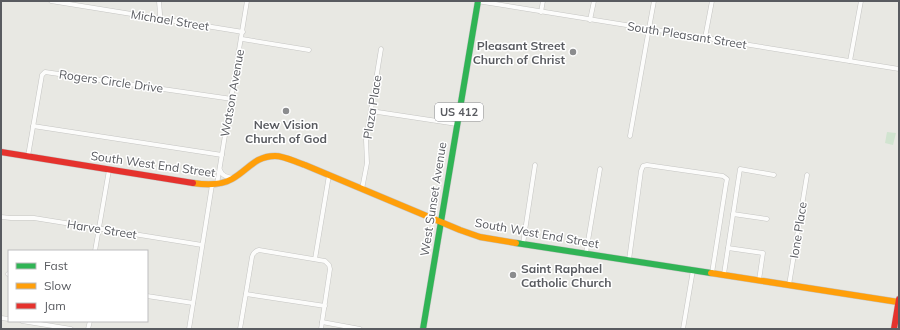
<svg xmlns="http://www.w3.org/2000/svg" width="900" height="330" font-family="Mulish,sans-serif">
<rect width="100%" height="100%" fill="#e8e8e3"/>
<!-- green -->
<polygon fill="#d1e4d0" points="887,132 896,133 893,145 885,143"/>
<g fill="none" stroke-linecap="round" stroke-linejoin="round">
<defs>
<g id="street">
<polyline points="51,1 243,32"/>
<polyline points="159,1 160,14 160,19"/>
<polyline points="477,1 899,69"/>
<polyline points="541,12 543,1"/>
<polyline points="590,20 594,1"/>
<polyline points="705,38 712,1"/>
<polyline points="242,39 309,50"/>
<polyline points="850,61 861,1"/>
<polyline points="371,111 457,124"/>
<polyline points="33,126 222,155"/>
<polyline points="630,136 648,34 654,1"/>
<polyline points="28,156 42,75 45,72 232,99"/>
<path d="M220,170c2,6 7,7 13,8"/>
<polyline points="217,184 247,1"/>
<polyline points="362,189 367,163 366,140 381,49"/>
<polyline points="733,214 767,219"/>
<polyline points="1,217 11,218 34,218 202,245"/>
<polyline points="523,244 535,165"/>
<polyline points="728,248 763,253 759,280"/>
<polyline points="95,251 109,170"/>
<polyline points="586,253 600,169"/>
<polyline points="315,259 329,175"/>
<polyline points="629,260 641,171 643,166 647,165 723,176 727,179 726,184 712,273"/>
<polyline points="8,274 9,274"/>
<polyline points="724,274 740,169 774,175"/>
<polyline points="789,285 807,175"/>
<polyline points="246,294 325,306"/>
<polyline points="147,296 193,303"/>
<polyline points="1,318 9,319"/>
<polyline points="22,321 71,329"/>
<polyline points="322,322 360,329"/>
<polyline points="88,329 90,321"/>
<polyline points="189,329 212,185"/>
<path d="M240,329l12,-72c1,-4 3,-6 7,-7l66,11 4,4 1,4 -9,60"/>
<polyline points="683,329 693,270"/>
</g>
<g id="fast">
<polyline points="516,243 711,273"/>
<polyline points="423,329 478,1"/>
</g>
<g id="slow">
<path d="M193,183c13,2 27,3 39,-4 16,-9 23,-23 43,-23 10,0 20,6 30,9l155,65 20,7 36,6"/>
<polyline points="711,273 898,302"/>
</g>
<g id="jam">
<polyline points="1,152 193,183"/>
<polyline points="894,329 899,299"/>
</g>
</defs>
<!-- street casing -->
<use href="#street" stroke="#c5c5c3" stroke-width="5"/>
<!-- fast casing -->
<use href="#fast" stroke="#c5c5c4" stroke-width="7"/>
<!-- slow casing -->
<use href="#slow" stroke="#c5c5c4" stroke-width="7"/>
<!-- jam casing -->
<use href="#jam" stroke="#c5c5c4" stroke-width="7"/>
<!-- street -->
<use href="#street" stroke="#fcfcfb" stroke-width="4"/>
<!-- fast -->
<use href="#fast" stroke="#30b455" stroke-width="6"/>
<!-- slow -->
<use href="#slow" stroke="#ff9f0a" stroke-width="6"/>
<!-- jam -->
<use href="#jam" stroke="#e5322d" stroke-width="6"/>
</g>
<!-- markers -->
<g fill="#8b8c8e" stroke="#fff" stroke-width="1.5">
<circle cx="573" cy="52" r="4"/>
<circle cx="286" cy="111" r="4"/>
<circle cx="513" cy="275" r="4"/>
</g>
<g text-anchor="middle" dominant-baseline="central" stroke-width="3" stroke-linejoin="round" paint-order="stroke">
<!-- shield labels -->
<rect fill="#fff" stroke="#8b8c90" stroke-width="1" x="435" y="103" width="48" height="18" rx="3"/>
<g font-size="11" font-weight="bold" fill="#595b60">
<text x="459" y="112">US 412</text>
</g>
<!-- street labels -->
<g font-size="12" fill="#595b60" stroke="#fff">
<text transform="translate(170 20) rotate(9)">Michael Street</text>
<text transform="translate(687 35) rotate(9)">South Pleasant Street</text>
<text transform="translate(111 81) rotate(8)">Rogers Circle Drive</text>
<text transform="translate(232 93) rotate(-80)">Watson Avenue</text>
<text transform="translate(372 107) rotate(-81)">Plaza Place</text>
<text transform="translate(153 164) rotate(8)">South West End Street</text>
<text transform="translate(433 199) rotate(-81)">West Sunset Avenue</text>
<text transform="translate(102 229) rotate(9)">Harve Street</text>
<text transform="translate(798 230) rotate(-81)">Ione Place</text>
<text transform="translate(537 233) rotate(10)">South West End Street</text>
</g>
<!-- poi labels -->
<g font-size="12" font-weight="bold" fill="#595b60" stroke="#fff" text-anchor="end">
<text x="565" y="45">Pleasant Street<tspan x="565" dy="14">Church of Christ</tspan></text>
<text x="286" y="124" text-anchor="middle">New Vision<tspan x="286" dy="14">Church of God</tspan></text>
<text x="521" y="268" text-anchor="start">Saint Raphael<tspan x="521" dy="14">Catholic Church</tspan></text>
</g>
</g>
<!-- border -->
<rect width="900" height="330" fill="none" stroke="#595b60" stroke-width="4"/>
<!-- legend -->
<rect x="8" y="250" width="140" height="72" fill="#ffffff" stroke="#bdbdbf"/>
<rect x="16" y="263" width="20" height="6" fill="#30b455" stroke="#bdbdbf"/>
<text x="44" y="270" font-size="12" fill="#595b60">Fast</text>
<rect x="16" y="283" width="20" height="6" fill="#ff9f0a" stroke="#bdbdbf"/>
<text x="44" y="290" font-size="12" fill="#595b60">Slow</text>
<rect x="16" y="303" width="20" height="6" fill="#e5322d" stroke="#bdbdbf"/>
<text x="44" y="310" font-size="12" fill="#595b60">Jam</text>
</svg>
